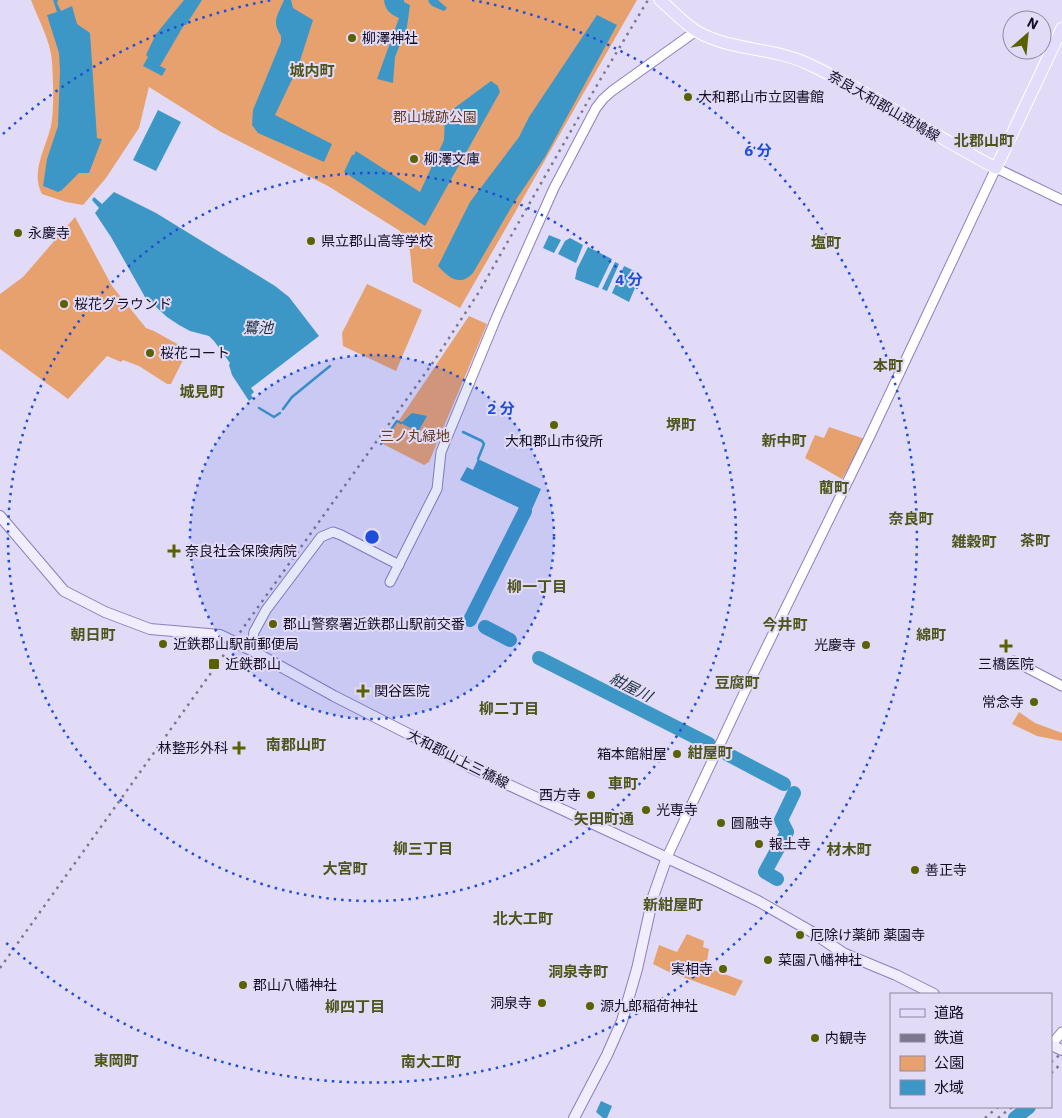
<svg xmlns="http://www.w3.org/2000/svg" width="1062" height="1118" font-family="'IBM Plex Sans','Noto Sans JP',sans-serif">
<rect width="100%" height="100%" fill="#e1dbf7"/>
<!-- green -->
<g fill="#e7a16f">
<path d="M31,0h606l-177,308 -47,-26 -3,-31 -10,-20 -72,-45 -107,-54 -72,-45 -10,41 -33,50 -23,27 -17,-3 -24,-8c-13,-24 7,-50 10,-74 2,-19 1,-40 0,-58 -1,-21 -14,-43 -21,-62z"/>
<polygon points="75,217 112,286 146,328 154,331 188,350 171,384 167,384 139,366 123,360 121,362 107,356 68,399 0,349 0,294 23,277"/>
<polygon points="367,284 422,310 396,371 343,346 342,333"/>
<polygon points="469,316 487,324 429,462 424,465 383,444"/>
<polygon points="829,427 865,439 842,479 805,458 815,435 824,438"/>
<polygon points="1019,712 1035,723 1062,733 1062,741 1037,736 1012,724"/>
<polygon points="687,934 704,941 703,947 709,949 706,967 743,981 735,996 669,972 653,964 659,945 677,952"/>
</g>
<!-- water -->
<g fill="#3c97c7">
<polygon points="53,0 58,0 57,3 61,11 72,6 77,24 90,33 97,138 102,139 89,173 79,173 62,190 58,192 43,186 47,159 58,126 60,71 59,53 47,15 57,12"/>
<polygon points="184,0 202,0 186,25 184,25 160,66 166,69 162,76 143,66 148,57 146,55 156,34"/>
<path d="M284,0h7l2,8 20,12 -15,47 -23,48 57,29 -8,18 -66,-29 -6,-8 1,-15 28,-68v-6c-10,-15 -3,-21 3,-36z"/>
<path d="M384,0h20v2l6,3 -3,22 -12,30 -2,26 -16,-4 22,-61c-9,-4 -14,-8 -15,-18z"/>
<polygon points="438,0 447,8 444,11 432,6 428,1 429,0"/>
<path d="M597,15l20,10 -72,132 -30,44 -42,72c-13,14 -24,5 -35,-7l32,-64 49,-65 10,-20z"/>
<polygon points="491,81 498,86 500,92 425,226 344,172 352,155 354,155 356,151 420,192 444,140 445,115"/>
<polygon points="158,110 181,122 156,171 133,160"/>
<polygon points="114,192 156,213 275,286 289,297 319,336 251,388 254,392 251,395 253,398 249,401 232,375 229,365 230,363 214,341 209,336 190,331 179,325 167,317 145,297 111,237 95,213 99,208 92,200 94,197 102,204"/>
<polygon points="549,235 561,240 554,253 543,248"/>
<polygon points="570,238 583,245 576,263 558,254 565,241"/>
<polygon points="588,247 612,259 598,288 575,279 577,269"/>
<polygon points="615,262 619,264 607,291 602,289"/>
<polygon points="624,266 641,274 629,302 612,293"/>
<polygon points="412,413 427,416 418,432 401,423"/>
<polygon points="478,459 541,489 532,509 528,512 460,480 467,467 473,470"/>
<polygon points="601,1101 612,1106 607,1118 603,1118 596,1112"/>
</g>
<g fill="none" stroke-linecap="round" stroke-linejoin="round">
<!-- stream -->
<g stroke="#3c97c7" stroke-width="2.5">
<polyline points="259,408 274,417 280,413"/>
<polyline points="283,409 292,397 330,366"/>
<polyline points="463,432 482,441 484,444 478,459"/>
<polyline points="381,444 397,421 401,423"/>
</g>
<!-- river -->
<g stroke="#3c97c7" stroke-width="14">
<polyline points="470,620 525,511"/>
<polyline points="485,627 510,640"/>
<polyline points="539,658 709,744"/>
<polyline points="727,754 784,784"/>
<polyline points="777,879 765,872 787,832 781,820 794,793"/>
<polyline points="1015,1118 1029,1107"/>
</g>
<defs>
<g id="tertiary">
<polyline points="390,582 437,489 441,452 497,316 554,188 596,108 603,99 612,91 696,31"/>
<polyline points="251,650 254,632 266,610 321,537 333,532 341,535 399,565"/>
<polyline points="1014,661 1062,686"/>
<polyline points="667,857 745,691 868,440 996,168 1062,200"/>
<polyline points="1051,1045 1062,1032"/>
</g>
<g id="secondary">
<polyline points="0,516 64,591 105,612 150,629 220,635 251,650 334,696 434,747 472,768 717,881 758,901 812,932 843,953 896,975 934,994"/>
<polyline points="1051,1045 1062,1050"/>
<polyline points="574,1118 607,1055 622,1021 637,969 653,897 667,857"/>
</g>
<path id="primary" d="M660,0c11,9 27,26 38,32 34,19 73,15 108,31 66,30 126,72 190,105l66,-140"/>
</defs>
<!-- tertiary casing -->
<use href="#tertiary" stroke="#8e7ebd" stroke-width="11"/>
<!-- secondary casing -->
<use href="#secondary" stroke="#8e7ebd" stroke-width="12"/>
<!-- primary casing -->
<use href="#primary" stroke="#fff" stroke-width="13"/>
<!-- tertiary -->
<use href="#tertiary" stroke="#fff" stroke-width="9"/>
<!-- secondary -->
<use href="#secondary" stroke="#f1edfd" stroke-width="10"/>
<!-- primary -->
<use href="#primary" stroke="#e3dcfb" stroke-width="11"/>
<!-- rail -->
<g stroke="#7c768f" stroke-width="2.5" stroke-dasharray="2.5 5" stroke-linecap="butt">
<polyline points="0,968 434,361 479,292 600,80 648,0"/>
<polyline points="1051,1062 1062,1053"/>
<polyline points="1051,1073 1062,1063"/>
<polyline points="985,1118 998,1107"/>
<polyline points="998,1118 1012,1107"/>
</g>
</g>
<!-- distance rings -->
<circle cx="372" cy="537" r="182" fill="#1d4ed8" fill-opacity=".12"/>
<g fill="none" stroke="#1d4ed8" stroke-width="2.5" stroke-dasharray="2.5 5">
<circle cx="372" cy="537" r="182"/>
<circle cx="372" cy="537" r="364"/>
<path d="M3 134A546 546 0 0 1 272 0M472 0A546 546 0 1 1 3 940"/>
</g>
<!-- markers -->
<g fill="#596100" stroke="#e1dbf7" stroke-width="2">
<circle cx="352" cy="38" r="5"/>
<circle cx="688" cy="97" r="5"/>
<circle cx="414" cy="159" r="5"/>
<circle cx="18" cy="233" r="5"/>
<circle cx="311" cy="241" r="5"/>
<circle cx="64" cy="304" r="5"/>
<circle cx="150" cy="353" r="5"/>
<circle cx="554" cy="425" r="5"/>
<path d="M171.5 543.5h5v5h5v5h-5v5h-5v-5h-5v-5h5z"/>
<circle cx="273" cy="624" r="5"/>
<circle cx="163" cy="644" r="5"/>
<circle cx="866" cy="645" r="5"/>
<path d="M1003.5 638.5h5v5h5v5h-5v5h-5v-5h-5v-5h5z"/>
<rect x="208" y="658" width="12" height="12" rx="2.5"/>
<path d="M360.5 683.5h5v5h5v5h-5v5h-5v-5h-5v-5h5z"/>
<circle cx="1034" cy="702" r="5"/>
<path d="M236.5 740.5h5v5h5v5h-5v5h-5v-5h-5v-5h5z"/>
<circle cx="677" cy="754" r="5"/>
<circle cx="591" cy="795" r="5"/>
<circle cx="646" cy="810" r="5"/>
<circle cx="721" cy="823" r="5"/>
<circle cx="759" cy="844" r="5"/>
<circle cx="915" cy="870" r="5"/>
<circle cx="800" cy="935" r="5"/>
<circle cx="768" cy="960" r="5"/>
<circle cx="723" cy="969" r="5"/>
<circle cx="243" cy="985" r="5"/>
<circle cx="542" cy="1003" r="5"/>
<circle cx="590" cy="1006" r="5"/>
<circle cx="815" cy="1038" r="5"/>
</g>
<g text-anchor="middle" dominant-baseline="central" stroke-width="4" stroke-linejoin="round" paint-order="stroke">
<!-- poi labels -->
<g font-size="14" fill="#140d24" stroke="#e1dbf7" text-anchor="start">
<text x="362" y="38">柳澤神社</text>
<text x="698" y="97">大和郡山市立図書館</text>
<text x="424" y="159">柳澤文庫</text>
<text x="28" y="233">永慶寺</text>
<text x="321" y="241">県立郡山高等学校</text>
<text x="74" y="304">桜花グラウンド</text>
<text x="160" y="353">桜花コート</text>
<text x="554" y="441" text-anchor="middle">大和郡山市役所</text>
<text x="185" y="551">奈良社会保険病院</text>
<text x="283" y="624">郡山警察署近鉄郡山駅前交番</text>
<text x="173" y="644">近鉄郡山駅前郵便局</text>
<text x="856" y="645" text-anchor="end">光慶寺</text>
<text x="225" y="664">近鉄郡山</text>
<text x="1006" y="664" text-anchor="middle">三橋医院</text>
<text x="374" y="691">関谷医院</text>
<text x="1024" y="702" text-anchor="end">常念寺</text>
<text x="228" y="748" text-anchor="end">林整形外科</text>
<text x="667" y="754" text-anchor="end">箱本館紺屋</text>
<text x="581" y="795" text-anchor="end">西方寺</text>
<text x="656" y="810">光専寺</text>
<text x="731" y="823">圓融寺</text>
<text x="769" y="844">報土寺</text>
<text x="925" y="870">善正寺</text>
<text x="810" y="935">厄除け薬師 薬園寺</text>
<text x="778" y="960">菜園八幡神社</text>
<text x="713" y="969" text-anchor="end">実相寺</text>
<text x="253" y="985">郡山八幡神社</text>
<text x="532" y="1003" text-anchor="end">洞泉寺</text>
<text x="600" y="1006">源九郎稲荷神社</text>
<text x="825" y="1038">内観寺</text>
</g>
<!-- street labels -->
<g font-size="14" fill="#140d24" stroke="#e1dbf7">
<text transform="translate(884 106) rotate(30)">奈良大和郡山斑鳩線</text>
<text transform="translate(458 759) rotate(27)">大和郡山上三橋線</text>
</g>
<!-- park labels -->
<g font-size="14" fill="#623c20" stroke="#e1dbf7">
<text x="435" y="117">郡山城跡公園</text>
<text x="415" y="436">三ノ丸緑地</text>
</g>
<!-- neighbourhood labels -->
<g font-size="15" font-weight="bold" fill="#4e541b" stroke="#e1dbf7">
<text x="312" y="70">城内町</text>
<text x="984" y="140">北郡山町</text>
<text x="826" y="242">塩町</text>
<text x="888" y="365">本町</text>
<text x="202" y="391">城見町</text>
<text x="681" y="424">堺町</text>
<text x="784" y="440">新中町</text>
<text x="834" y="487">藺町</text>
<text x="911" y="518">奈良町</text>
<text x="1035" y="540">茶町</text>
<text x="974" y="541">雑穀町</text>
<text x="537" y="586">柳一丁目</text>
<text x="785" y="624">今井町</text>
<text x="93" y="634">朝日町</text>
<text x="931" y="634">綿町</text>
<text x="737" y="682">豆腐町</text>
<text x="509" y="708">柳二丁目</text>
<text x="296" y="744">南郡山町</text>
<text x="710" y="752">紺屋町</text>
<text x="623" y="783">車町</text>
<text x="604" y="818">矢田町通</text>
<text x="423" y="848">柳三丁目</text>
<text x="849" y="849">材木町</text>
<text x="345" y="868">大宮町</text>
<text x="673" y="904">新紺屋町</text>
<text x="523" y="918">北大工町</text>
<text x="578" y="971">洞泉寺町</text>
<text x="355" y="1006">柳四丁目</text>
<text x="116" y="1060">東岡町</text>
<text x="431" y="1061">南大工町</text>
</g>
<!-- water labels -->
<g font-size="15" font-style="italic" fill="#1b2f3b" stroke="#e1dbf7">
<text x="258" y="327">鷺池</text>
<text transform="translate(631 687) rotate(27)">紺屋川</text>
</g>
</g>
<circle cx="372" cy="537" r="8" fill="#1d4ed8" stroke="#e1dbf7" stroke-width="2.5"/>
<g font-size="15" text-anchor="middle" font-weight="bold" fill="#1d4ed8" stroke="#e1dbf7" stroke-width="4" stroke-linejoin="round" paint-order="stroke">
<text x="758" y="156">6 分</text>
<text x="629" y="285">4 分</text>
<text x="501" y="414">2 分</text>
</g>
<!-- legend -->
<rect x="890" y="993" width="162" height="115" fill="#e1dbf7" stroke="#8f89a3"/>
<rect x="900" y="1009" width="25" height="8" fill="#e3dcfb" stroke="#8f89a3"/>
<text x="934" y="1018" font-size="15" fill="#140d24">道路</text>
<rect x="900" y="1034" width="25" height="8" fill="#7c768f" stroke="#8f89a3"/>
<text x="934" y="1043" font-size="15" fill="#140d24">鉄道</text>
<rect x="900" y="1056" width="25" height="15" fill="#e7a16f" stroke="#8f89a3"/>
<text x="934" y="1068" font-size="15" fill="#140d24">公園</text>
<rect x="900" y="1080" width="25" height="15" fill="#3c97c7" stroke="#8f89a3"/>
<text x="934" y="1093" font-size="15" fill="#140d24">水域</text>
<!-- north arrow -->
<g transform="translate(1027 35) rotate(27)"><circle r="24" fill="#e1dbf7" stroke="#8f89a3"/>
<path d="M0-4L9 19L0 12L-9 19Z" fill="#596100"/>
<text y="-8" font-size="14" font-weight="bold" text-anchor="middle" fill="#140d24">N</text>
</g>
</svg>
